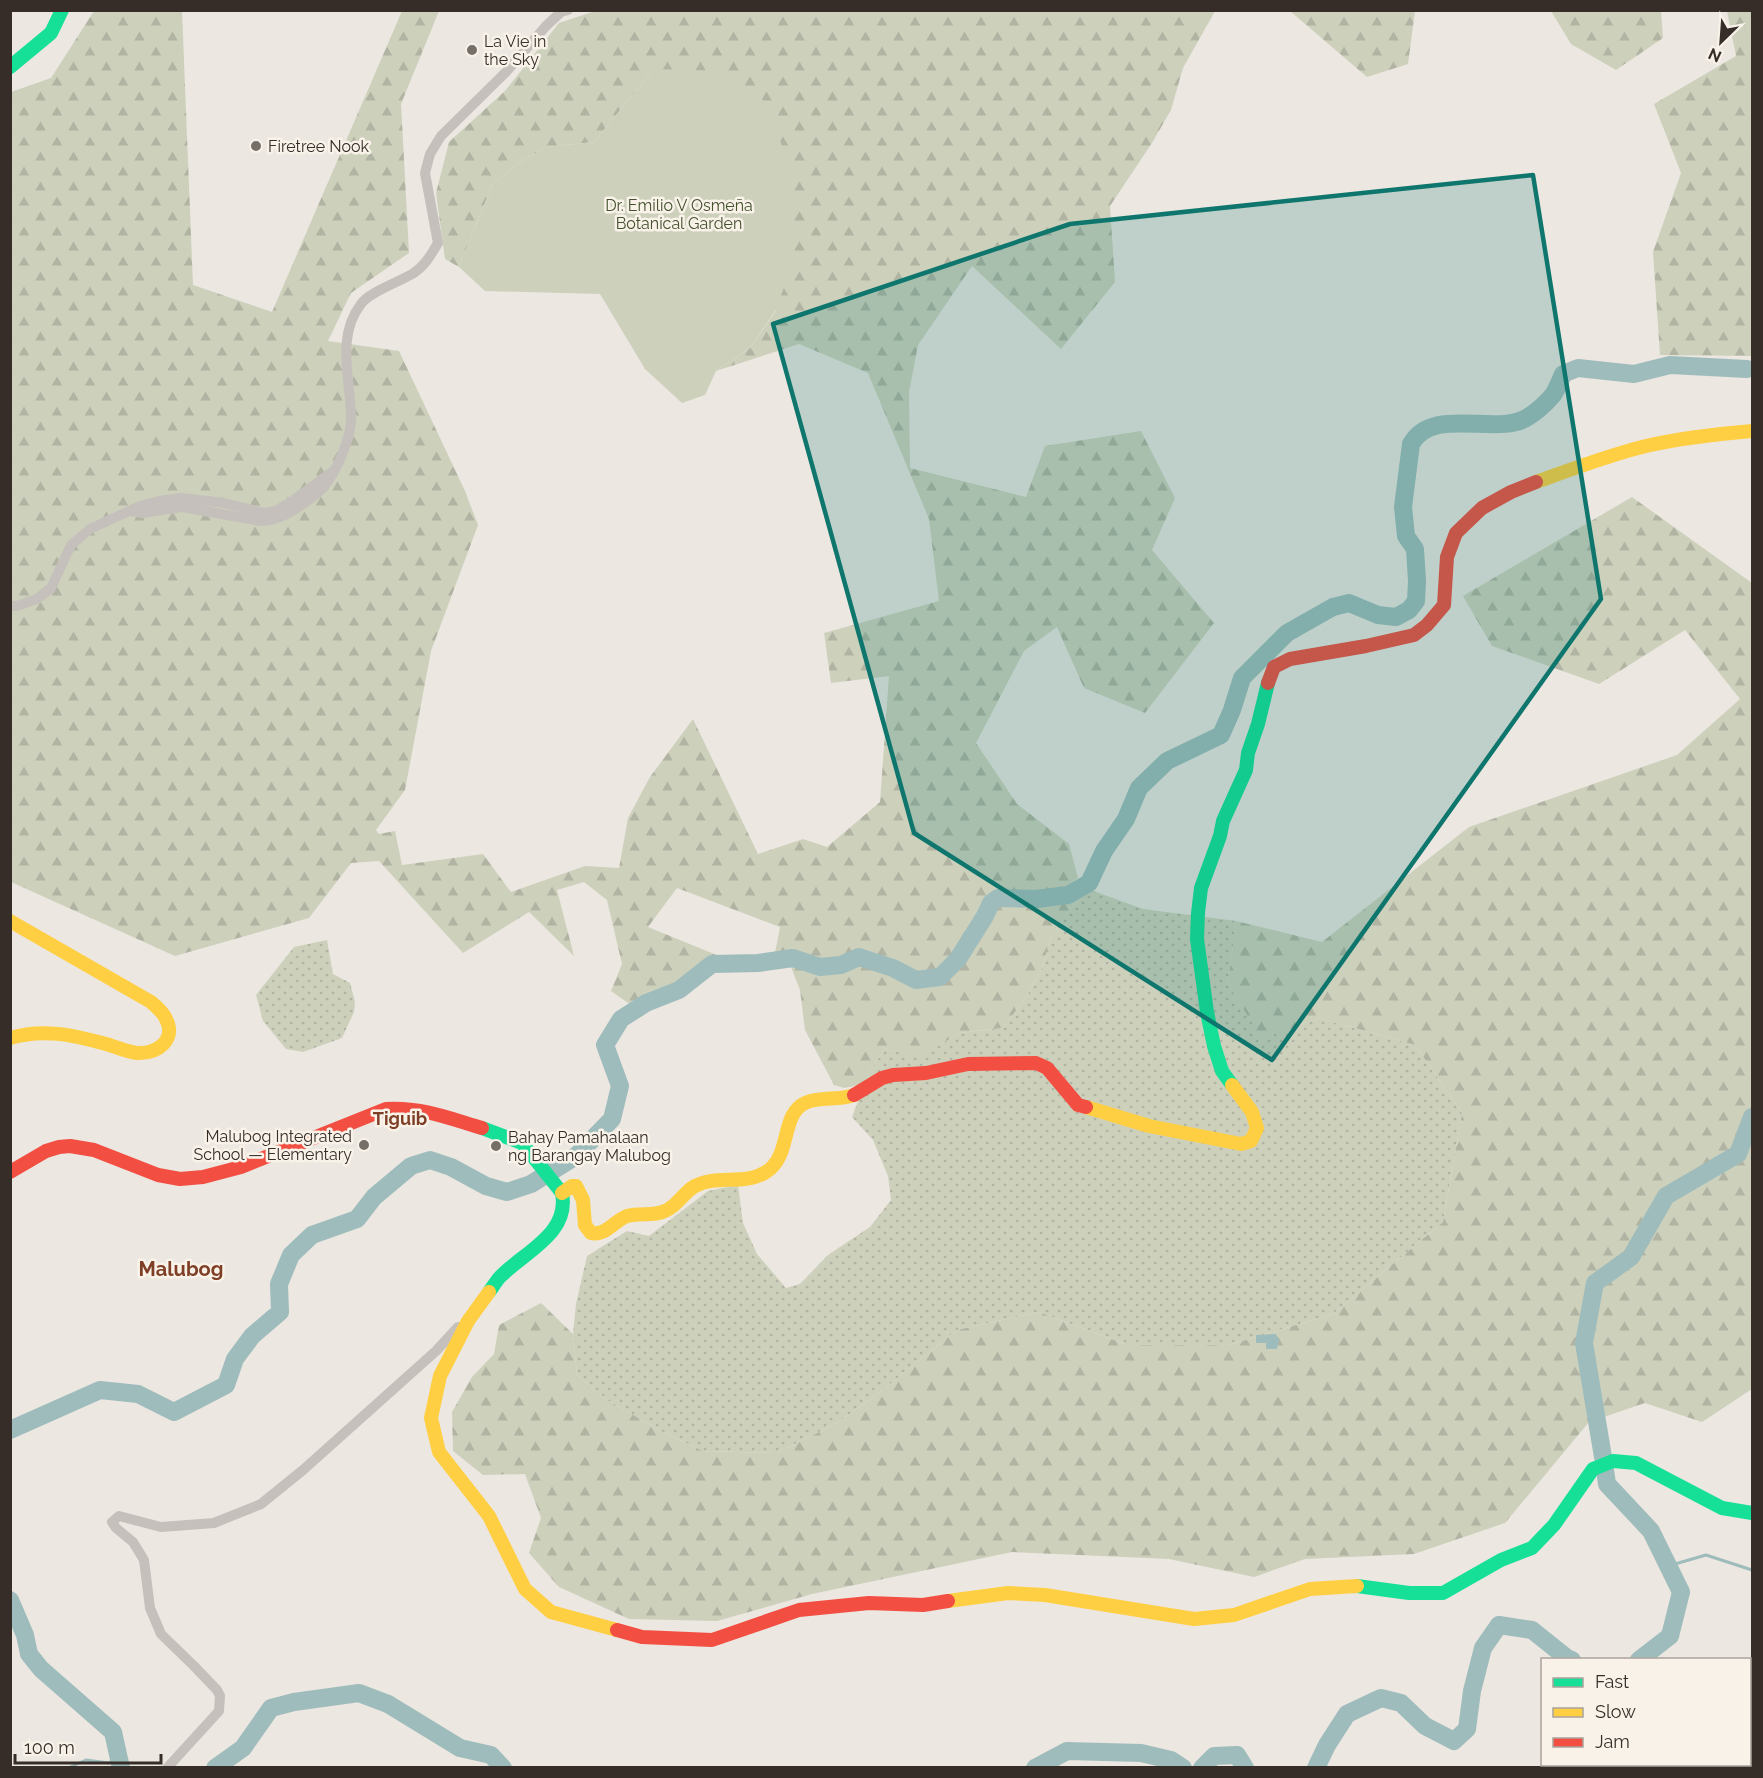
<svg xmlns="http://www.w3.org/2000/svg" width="1763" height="1778" font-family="Raleway,sans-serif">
<defs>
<pattern id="grass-dots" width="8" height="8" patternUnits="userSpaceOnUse" patternTransform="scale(1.5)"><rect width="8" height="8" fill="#cdd1bc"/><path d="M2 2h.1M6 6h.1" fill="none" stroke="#b1b4a2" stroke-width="1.8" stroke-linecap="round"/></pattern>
<pattern id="forest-firs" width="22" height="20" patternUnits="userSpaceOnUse" patternTransform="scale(1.5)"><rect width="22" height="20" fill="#cdd1bc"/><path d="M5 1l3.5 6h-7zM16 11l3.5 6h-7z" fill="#b1b4a2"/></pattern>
</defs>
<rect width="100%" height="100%" fill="#ece7e1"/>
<!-- grass -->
<g fill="url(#grass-dots)">
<polygon points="1088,889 1143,909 1236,921 1228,984 1262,1038 1319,1018 1415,1045 1462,1113 1443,1222 1333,1314 1229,1345 1127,1345 1039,1312 957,1330 879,1393 837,1423 777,1453 703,1451 663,1432 607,1400 577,1375 573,1334 576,1304 587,1256 627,1231 649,1236 708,1191 738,1185 743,1223 757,1254 786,1288 800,1284 828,1255 870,1227 891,1200 888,1176 873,1140 852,1117 870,1070 885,1049 919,1057 959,1033 1003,1028 1027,996 1042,968 1050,940 1067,913"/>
<polygon points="327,940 333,974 350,983 355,1002 354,1012 342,1038 303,1052 286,1049 263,1021 256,995 294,947"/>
</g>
<!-- forest -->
<g fill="url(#forest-firs)">
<path d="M94,11h88l11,274 79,27 130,-301h37l-38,93 8,149 -58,40 -23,48 71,10 66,140 13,34 -47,126 -26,139 -29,40 3,4 16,-3 7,34 81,-11 28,38 74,-26 34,2 9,-50 22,-41 43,-58 65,135 45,-15 24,8 53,-45 9,-126 -58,7 -7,-50 115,-32 -10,-82 -61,-146 -69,-29 -83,27 34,-23 26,-37 -122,-242 -60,73 -48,5 -27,16 -26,20 -34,84 -14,-8 -9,-66 13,-51 56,-51 54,-68 36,-12h620l-32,57 -12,42 -19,33 -42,63 5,76 -54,67 -89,-83 -54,79 -9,47 1,76 116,29 19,-51 96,-15 34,67 -23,52 62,73 -69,90 -61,-25 -27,-61 -33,24 -48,92 41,61 52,40 9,34c-21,16 -36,15 -61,15 -5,0 -14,-2 -19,0 -25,8 -43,84 -74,82 -13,0 -23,-10 -34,-15 -10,-3 -21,-6 -31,-9l-18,9h-21l-29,-9 -16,2 5,-26 -103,-39 -29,39 71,29 -40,30 -32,8 -16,11 -20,-14 11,-27 -15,-64 -23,-18 -27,8 17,66 -45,-44 -66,41 -84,-92 -28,2 -42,55 -134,38 -164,-74v-790l40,-14z"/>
<polygon points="1290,11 1415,11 1408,64 1367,77"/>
<polygon points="1551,11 1661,11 1663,38 1616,70 1571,44"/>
<polygon points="1727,11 1752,11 1752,356 1660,355 1653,252 1681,173 1654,104 1736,56"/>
<polygon points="1632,497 1752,583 1752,1389 1702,1422 1645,1403 1589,1422 1505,1523 1414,1554 1305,1559 1254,1577 1169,1559 1012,1552 812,1594 717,1621 629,1619 559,1587 529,1553 541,1518 525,1474 483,1475 453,1451 452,1412 472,1377 494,1354 499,1325 541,1303 573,1334 577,1375 607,1400 663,1432 703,1451 777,1453 837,1423 879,1393 957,1330 1039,1312 1127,1345 1229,1345 1333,1314 1443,1222 1462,1113 1415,1045 1319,1018 1262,1039 1228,984 1236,921 1322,942 1469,827 1677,755 1740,699 1685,630 1599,684 1492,646 1463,596"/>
<polygon points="1088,889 1067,913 1050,940 1042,968 1027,996 1003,1028 959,1033 919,1058 885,1049 870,1070 865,1084 844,1088 834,1085 805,1030 800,990 791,967 792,961 821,971 843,971 861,961 894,973 916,985 941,980 959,960 989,918 993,905 997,901 1035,903 1061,898"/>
</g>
<!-- green -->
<polygon fill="#cdd1bc" points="654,69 714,71 768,103 790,171 790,270 776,310 750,348 716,371 705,395 682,403 645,369 600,294 485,291 459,267 493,183 519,163 546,147 594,142"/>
<!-- water -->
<polygon fill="#9fbcbc" points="1276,1334 1279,1340 1277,1349 1266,1349 1266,1343 1256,1343 1256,1335"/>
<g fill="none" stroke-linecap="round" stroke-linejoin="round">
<!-- stream -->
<g stroke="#9fbcbc" stroke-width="3">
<polyline points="1668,1566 1706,1555 1752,1570"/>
<polyline points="68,1768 86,1760 109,1763 118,1755"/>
</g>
<!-- river -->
<g stroke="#9fbcbc" stroke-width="18">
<path d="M10,1430l90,-40 38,4 36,18 52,-27 9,-26 17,-23 28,-24 -1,-28 12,-29 21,-20 45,-16 17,-22 37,-31 19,-6 21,7 35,19 21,6 24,-8 45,-28 36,-37 8,-33 -15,-41 16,-26 25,-16 33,-13 33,-26 46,-1 35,-5 27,9 21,-2 18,-8 34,11 23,12 24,-3 18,-18 27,-43 6,-13 7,-5 38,1 32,-4 21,-12 15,-32 22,-32 13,-31 28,-27 54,-26 11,-25 10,-32 45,-45 46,-26 16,-4 29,12 18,2 13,-7 7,-9 1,-20 -2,-32 -9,-13 -3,-29 8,-63c22,-39 86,-7 117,-27 8,-5 19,-15 25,-22 4,-6 7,-14 10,-21l15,-6 56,6 36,-9 77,4"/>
<polyline points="1603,1457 1584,1343 1595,1283 1631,1257 1666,1196 1738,1154 1752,1117"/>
<polyline points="1605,1470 1607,1484 1651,1531 1681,1592 1670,1636 1639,1660"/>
<polyline points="10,1600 25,1635 29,1654 41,1669 113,1732 121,1768"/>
<polyline points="215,1768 243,1748 271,1708 294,1702 359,1693 388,1704 460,1748 491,1755 503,1768"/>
<polyline points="1035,1768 1067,1751 1141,1753 1171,1760 1183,1768"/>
<polyline points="1202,1768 1214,1756 1237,1755 1245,1768"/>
<polyline points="1316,1768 1327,1745 1347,1714 1381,1698 1401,1703 1425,1726 1454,1741 1467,1729 1472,1691 1483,1648 1499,1625 1532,1630 1567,1658 1572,1660"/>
</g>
<!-- street -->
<g stroke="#c5c0bb" stroke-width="10">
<path d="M131,511l11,2 40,-6 79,14c20,-1 34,-11 49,-22 5,-4 10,-8 14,-12 13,-17 28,-50 27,-72 -1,-37 -15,-79 10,-111 8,-12 38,-22 51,-30 12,-7 19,-19 26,-31l-13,-70 5,-19 11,-18 65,-64 40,-46 15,-14 7,-2"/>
<polyline points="10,606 17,606 37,599 51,588 71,545 90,529 140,506 159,501 181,498 224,503 264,513 275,511 291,502 332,472"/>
<polyline points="167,1768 219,1711 220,1696 217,1690 194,1666 161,1634 150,1608 144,1560 133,1542 116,1528 112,1522 119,1516 161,1527 214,1523 261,1504 303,1470 436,1351 458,1327"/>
</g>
<!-- fast -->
<g stroke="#16e098" stroke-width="14">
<polyline points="10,67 51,33 62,10"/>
<polyline points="1232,1085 1222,1071 1214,1046 1207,1012 1197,939 1198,913 1201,888 1220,836 1223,821 1246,770 1248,753 1258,724 1268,683"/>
<path d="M482,1128l40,15 40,50c8,41 -38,59 -62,84 -4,4 -7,10 -11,15"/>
<polyline points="1357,1586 1409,1593 1443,1593 1501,1560 1532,1548 1554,1525 1593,1469 1613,1461 1636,1463 1722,1508 1752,1513"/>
</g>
<!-- slow -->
<g stroke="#ffcf43" stroke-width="14">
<path d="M1536,482c36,-13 73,-27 110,-36 35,-8 71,-12 106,-15"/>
<path d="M10,921l141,81c6,5 12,10 15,17 11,21 -9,35 -29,34 -10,-1 -21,-6 -31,-9 -33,-9 -63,-16 -96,-6"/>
<polyline points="1086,1107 1149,1126 1241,1144 1251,1141 1257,1128 1252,1112 1232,1085"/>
<path d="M562,1193l10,-7h4l7,14 2,25 6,8c15,3 23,-12 36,-17 13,-4 28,1 40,-6 11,-5 17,-18 28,-24 22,-12 49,0 71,-14 26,-16 14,-57 39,-69 15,-7 33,-2 49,-8"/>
<polyline points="489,1292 468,1321 440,1376 431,1418 439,1452 489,1516 525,1589 551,1612 617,1630"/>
<polyline points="948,1601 1008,1593 1045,1595 1194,1619 1234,1615 1310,1589 1357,1586"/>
</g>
<!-- jam -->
<g stroke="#f24e42" stroke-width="14">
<polyline points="1268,683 1274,667 1290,659 1366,646 1414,635 1427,625 1444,605 1447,557 1456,533 1482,508 1511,492 1536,482"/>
<polyline points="854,1095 882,1078 893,1075 926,1073 968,1064 1036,1063 1047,1068 1078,1105 1086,1107"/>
<path d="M10,1172l36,-21 13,-4 11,-1 24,4 64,25 22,4 23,-2 38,-10 145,-58c36,-2 62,9 96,19"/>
<polyline points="617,1630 642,1637 712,1640 799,1610 869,1603 923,1605 948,1601"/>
</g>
</g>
<!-- marked area -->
<path fill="#0f766e" fill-opacity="0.2" stroke="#0f766e" stroke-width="4.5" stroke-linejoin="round" d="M1533,175l68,424 -329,461 -358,-227 -141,-509 297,-100z"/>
<!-- markers -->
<g fill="#766e69" stroke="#f8f2e9" stroke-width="2">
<circle cx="472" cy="50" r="6"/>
<circle cx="256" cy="146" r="6"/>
<circle cx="364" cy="1145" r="6"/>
<circle cx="496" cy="1146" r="6"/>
</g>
<g text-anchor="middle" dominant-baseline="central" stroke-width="5" stroke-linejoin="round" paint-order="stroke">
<!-- poi labels -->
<g font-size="16" fill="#362d29" stroke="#f8f2e9" text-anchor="start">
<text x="484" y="41">La Vie in<tspan x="484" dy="18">the Sky</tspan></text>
<text x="268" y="146">Firetree Nook</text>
<text x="352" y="1136" text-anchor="end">Malubog Integrated<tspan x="352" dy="18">School — Elementary</tspan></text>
<text x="508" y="1137">Bahay Pamahalaan<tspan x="508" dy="18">ng Barangay Malubog</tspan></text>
</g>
<!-- park labels -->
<g font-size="16" fill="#44522e" stroke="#f8f2e9">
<text x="679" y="205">Dr. Emilio V Osmeña<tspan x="679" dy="18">Botanical Garden</tspan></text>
</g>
<!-- neighbourhood labels -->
<g font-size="18" font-weight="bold" fill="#7f3f27" stroke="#f8f2e9">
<text x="400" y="1118">Tiguib</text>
</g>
<!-- quarter labels -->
<g font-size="20" font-weight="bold" fill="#7f3f27" stroke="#f8f2e9">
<text x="181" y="1269">Malubog</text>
</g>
</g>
<!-- border -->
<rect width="1763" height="1778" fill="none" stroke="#362d29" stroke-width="24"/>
<!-- legend -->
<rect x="1541" y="1658" width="210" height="108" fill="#f8f2e9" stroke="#aaa39c" stroke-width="1.5"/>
<rect x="1553" y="1678" width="30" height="9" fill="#16e098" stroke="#aaa39c" stroke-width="1.5"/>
<text x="1595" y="1688" font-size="18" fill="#362d29">Fast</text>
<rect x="1553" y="1708" width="30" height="9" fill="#ffcf43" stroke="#aaa39c" stroke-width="1.5"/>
<text x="1595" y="1718" font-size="18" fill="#362d29">Slow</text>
<rect x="1553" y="1738" width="30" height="9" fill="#f24e42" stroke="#aaa39c" stroke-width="1.5"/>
<text x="1595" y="1748" font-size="18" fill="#362d29">Jam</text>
<!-- north arrow -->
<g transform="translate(1721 42) rotate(205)" stroke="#f8f2e9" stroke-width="4.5" paint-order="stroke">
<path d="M0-4.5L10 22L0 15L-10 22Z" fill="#362d29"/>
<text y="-9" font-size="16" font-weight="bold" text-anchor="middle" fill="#362d29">N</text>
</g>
<!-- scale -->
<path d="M15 1754v9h146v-9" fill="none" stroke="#362d29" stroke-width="3"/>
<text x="24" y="1754" font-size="18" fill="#362d29" stroke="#f8f2e9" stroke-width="4.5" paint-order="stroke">100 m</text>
</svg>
